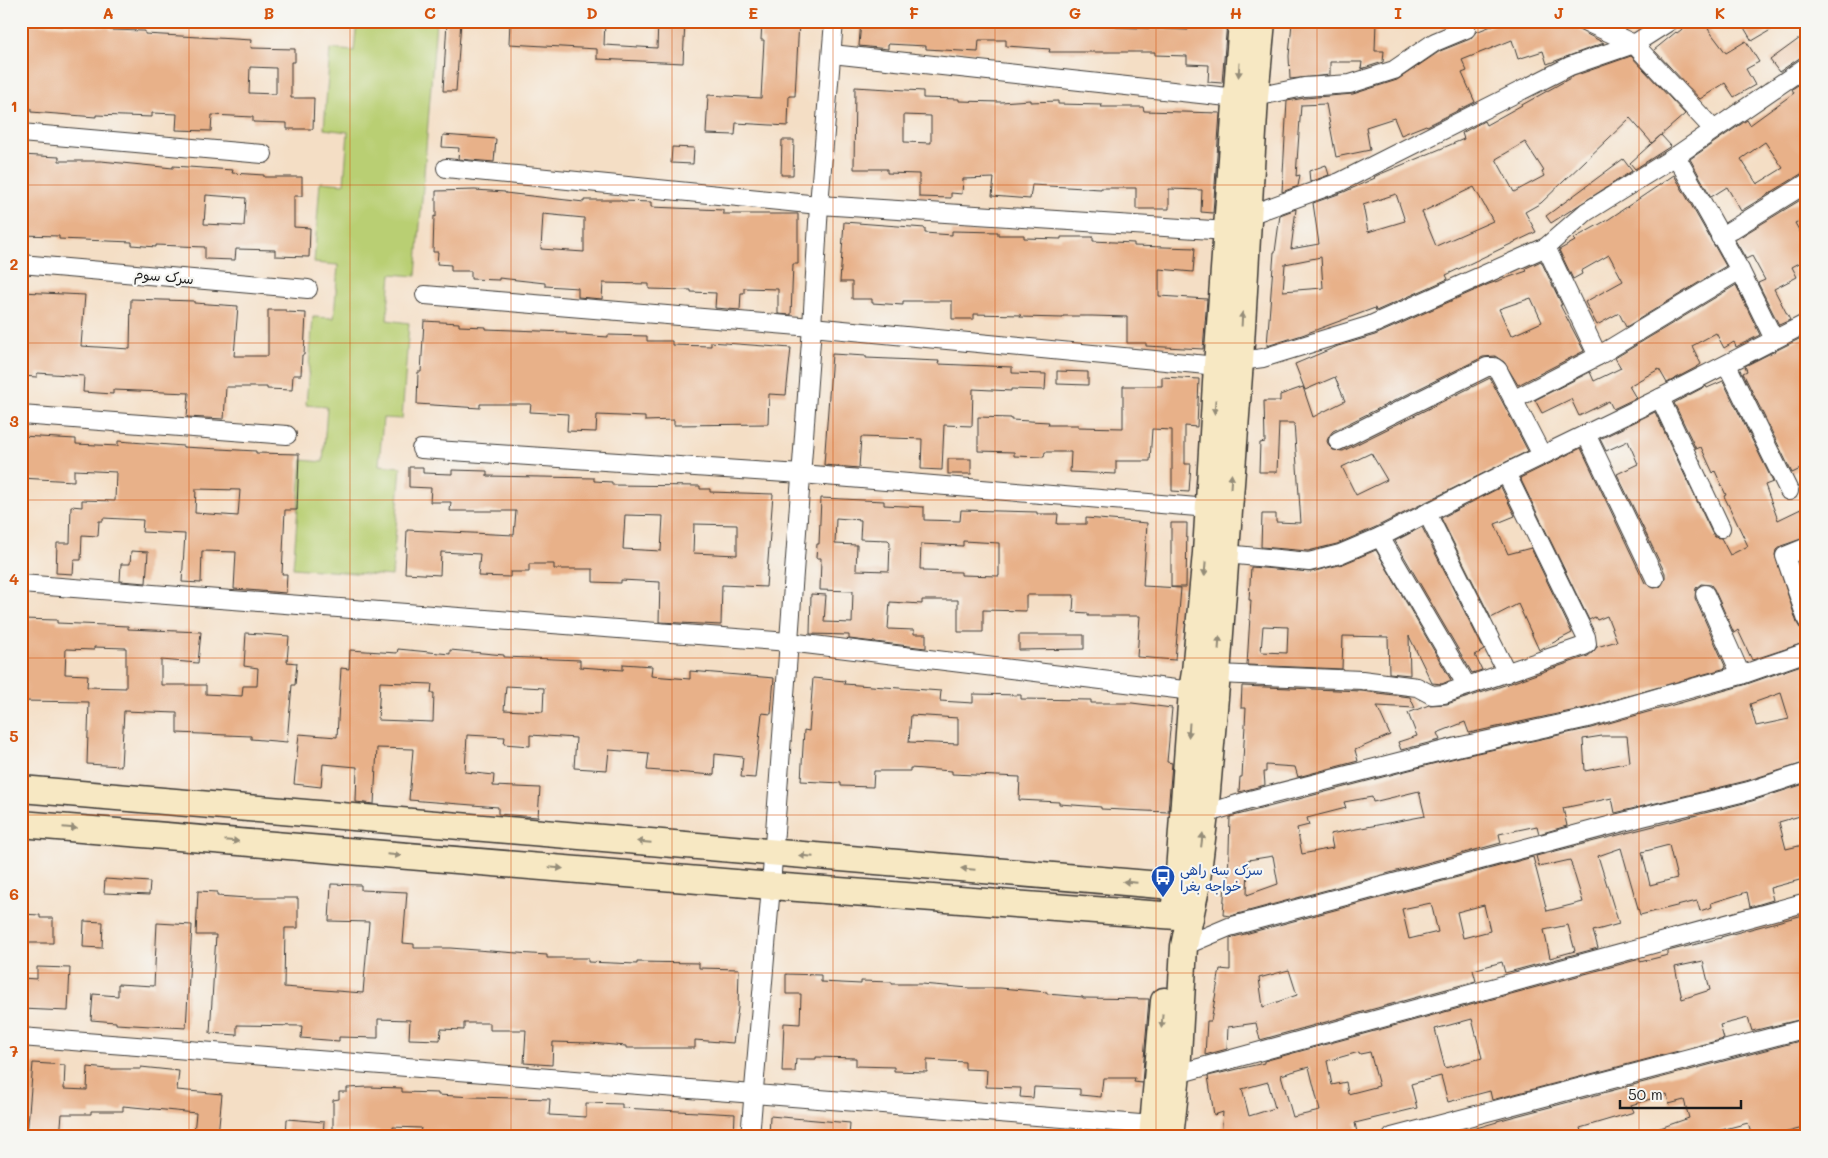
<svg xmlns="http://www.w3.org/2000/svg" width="1828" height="1158" font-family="Mali,'Playpen Sans Arabic',sans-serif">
<rect width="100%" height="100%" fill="#f6f6f2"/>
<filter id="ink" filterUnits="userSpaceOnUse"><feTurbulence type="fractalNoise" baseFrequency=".02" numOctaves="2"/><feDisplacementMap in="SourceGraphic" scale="10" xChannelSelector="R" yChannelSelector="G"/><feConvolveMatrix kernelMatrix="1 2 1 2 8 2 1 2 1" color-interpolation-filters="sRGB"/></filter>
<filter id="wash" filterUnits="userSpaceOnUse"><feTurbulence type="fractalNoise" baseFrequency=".0096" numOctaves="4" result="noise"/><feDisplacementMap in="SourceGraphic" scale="20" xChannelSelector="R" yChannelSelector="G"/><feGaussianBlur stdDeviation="1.12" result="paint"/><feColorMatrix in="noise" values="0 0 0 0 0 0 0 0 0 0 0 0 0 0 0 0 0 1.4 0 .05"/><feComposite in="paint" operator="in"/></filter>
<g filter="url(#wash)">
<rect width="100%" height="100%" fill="#f4dec5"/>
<!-- green -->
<polygon fill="#b9cf73" stroke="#6a7648" points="357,21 436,21 416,276 391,274 387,320 409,323 402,419 383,418 379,465 401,467 392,576 293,568 302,460 323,462 327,407 306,405 313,317 334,318 338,265 314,263 320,182 344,184 348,132 324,129 330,49 354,51"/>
<g id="blocks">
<!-- building -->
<g fill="#e8b189" fill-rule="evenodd">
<polygon points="447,21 461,21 456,91 443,91"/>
<polygon points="510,21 605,21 604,45 657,48 658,21 685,21 683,63 597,59 597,49 509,44"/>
<polygon points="762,21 799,21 795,96 789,96 788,126 736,123 735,135 706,134 708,95 761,98 764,40 761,40"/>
<polygon points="861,21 1052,21 1116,24 1116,27 1188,30 1188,21 1227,22 1222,83 1208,82 1209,65 1187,64 1187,56 1155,55 1155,52 1049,52 1050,49 1006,46 1006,40 979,40 978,52 926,49 926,46 888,44 888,49 859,46"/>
<polygon points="1336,21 1376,21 1375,51 1384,51 1383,62 1361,69 1362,62 1330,62 1330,75 1290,79 1289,56 1292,22 1336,24"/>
<polygon points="1504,21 1552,21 1577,29 1604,43 1547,64 1543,51 1518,59 1512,40 1462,60 1467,71 1462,73 1475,102 1427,126 1426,125 1401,135 1394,118 1366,127 1370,150 1336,157 1326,104 1301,105 1296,176 1300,175 1298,186 1282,192 1287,101 1305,98 1353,94 1397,80 1440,51 1470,39 1476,32"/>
<polygon points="1693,21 1721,21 1708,29 1726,53 1746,41 1759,62 1746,69 1755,85 1734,97 1725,83 1700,99 1654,50 1676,32 1677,33"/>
<polygon points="1740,21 1786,21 1752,41"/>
<path d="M21,24l89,4v2l35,1v3l107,6 -1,8 44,1v13h-4v36h23l-1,31h-26v-6l-34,-1v-5l-41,-2 -1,16 -35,-1 1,-16 -25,-1v4l-56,-2v2l-65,-5v-4h-10zM250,67l26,1v26l-27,-1z"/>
<polygon points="1807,33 1807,55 1801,57 1779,72 1770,60"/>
<path d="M1631,56l54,58 -33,29 -22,-25 -89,85 -16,9 11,20 -90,43 2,4 -72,32 -1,-3 -73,27 -35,11 7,-94h1l5,-37 16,-6 -5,40 28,-5 -6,-41 31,-11 31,-14 -1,-1 4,-2 86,-36 -2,-6 22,-12 2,4 88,-49zM1525,142l19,29 -2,1 2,4 -30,16 -18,-33zM1474,187l19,34 -57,25 -14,-34zM1396,194l9,27 -37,11 -5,-27zM1321,257l2,31 -40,3 2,-27z"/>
<path d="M1807,79v93l-6,2 -60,37 -14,-24 -16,10 -21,-38 57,-39 3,5 44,-32 -2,-4zM1765,142l18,26 -26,16 -16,-25z"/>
<path d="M855,87l68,4v7l36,1v2l42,1 29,-2v2l28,-1v3l44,1 -1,2h42l1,4 76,2 -7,100 -12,-1 1,-22 -33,-1v20h-33v-21h-35v1l-69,-4 -2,14 -38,-3 2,-18 -31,1 -1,15 -11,-1v5l-32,-1v-23l-32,-1v-4h-33zM904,115l27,1v27l-27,-1z"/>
<polygon points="443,135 496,139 494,162 458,159 459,148 442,147"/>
<polygon points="1661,135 1671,146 1635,169 1630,163"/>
<polygon points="782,140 794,140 793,175 781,175"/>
<polygon points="672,147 694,148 693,164 671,163"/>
<path d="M21,155l38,2v4h42l72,7v-2l60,4 -1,3 32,2v2h38v19h-8v31l16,1 -1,29 -34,-1v-6l-39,-1 -1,11 -30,-1v-12l-49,-2v2l-24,-2v-3l-73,-3v-3l-38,-1zM206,195l40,3 -2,28 -40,-2z"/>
<polygon points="1623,159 1632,171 1551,223 1546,216"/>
<polygon points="1326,165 1329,175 1310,182 1309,171"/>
<polygon points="1674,175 1726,266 1626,327 1619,313 1597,325 1585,302 1623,281 1609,255 1581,271 1582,274 1573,279 1559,250 1575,241 1573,239 1609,219"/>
<path d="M475,190l30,2v1l79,9v-2h37v1l30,1v5l72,3v4h75v50h-5l-2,51 -13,-1v-25l-34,-1v5h-3l-1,17 -25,-2 1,-15 -25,-1v-2l-42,-1v-5l-46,-1 -1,16 -24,-2v-9l-33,-2v-3l-46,-5v2l-28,-1v-8h-20v-6l-14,-1 1,-12h-5l1,-36 2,1v-26zM543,214l41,4v34l-43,-3z"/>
<polygon points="1807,196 1807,217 1795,223 1807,244 1807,259 1792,267 1797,277 1774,289 1790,320 1779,325 1758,283 1765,280 1752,256 1746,259 1735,240"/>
<polygon points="844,222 925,228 925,233 952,235 952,231 998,232 998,235 1024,235 1024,238 1061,239 1061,237 1093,237 1093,241 1134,243 1134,246 1195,248 1193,272 1159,269 1159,296 1207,299 1203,349 1146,346 1146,343 1127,343 1127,317 1092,316 1063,316 1063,318 1020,317 1021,315 974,314 974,319 952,319 952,301 903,301 903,305 872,303 872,299 852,299 852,282 840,282"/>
<path d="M1541,261l21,44h-2l24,46 -66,34 -14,-23 -9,-6 -12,1 -150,74 -4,5 -2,5 2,5 4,4 10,1 147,-73 38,73 -152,76 -39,17 -29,7 -47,-4 1,-33h14v8l25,1 -7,-100h-15l-2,49h-18l1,-29 5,-1 -1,-41h16v-6l23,-8 10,30 32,-16 -10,-24 -30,13 -10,-26 43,-18 37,-11 114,-51 38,-13 -1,-3zM1531,298l11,24 -31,14 -12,-27zM1371,453l16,27 -31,15 -14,-28z"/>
<polygon points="1736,285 1760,335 1736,347 1734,342 1724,348 1716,333 1692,346 1701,364 1697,367 1667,383 1659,369 1629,386 1636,398 1613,409 1609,401 1579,416 1571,399 1542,413 1535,400 1590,372 1594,381 1621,368 1615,358"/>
<polygon points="21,292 85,295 81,346 130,349 131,299 194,301 194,303 238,306 234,356 268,356 268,310 286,310 286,312 306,313 304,355 302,355 301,375 293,375 292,390 267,389 267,387 226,387 224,419 187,417 189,393 113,390 113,394 83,392 84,376 37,373 37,377 21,376"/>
<polygon points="424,321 459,323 459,326 486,327 486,329 566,332 566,334 608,337 608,335 647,336 647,341 672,341 672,345 711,346 711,342 791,348 786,395 769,394 768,424 674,425 674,420 645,421 645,417 597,415 596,432 567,431 568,414 530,412 531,404 480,404 480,408 417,404 418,372 421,372"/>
<polygon points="1807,335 1807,466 1792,473 1743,373 1747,371 1745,366"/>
<polygon points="832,354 866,356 866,358 939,361 938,364 1012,367 1012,373 1046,374 1045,390 1011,389 1011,391 973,389 972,426 944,425 942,470 921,469 922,439 861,437 859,468 824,465"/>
<polygon points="1057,371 1088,372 1088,385 1057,384"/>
<polygon points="1162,377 1199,379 1197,427 1185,426 1185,464 1191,464 1189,492 1172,491 1172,430 1152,429 1150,461 1116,461 1116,474 1070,472 1071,452 1045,452 1044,457 1014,456 1014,452 978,451 978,417 1011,418 1011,420 1049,422 1048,425 1078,425 1078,427 1123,428 1123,386 1162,386"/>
<polygon points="1723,381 1773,482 1765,485 1778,520 1807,506 1807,537 1781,546 1776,550 1775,555 1797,623 1800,628 1807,630 1807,642 1752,660 1738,630 1734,633 1714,589 1711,585 1701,584 1696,588 1695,598 1726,668 1585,708 1469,733 1465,722 1437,733 1440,740 1401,750 1398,742 1417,736 1408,713 1429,705 1447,704 1511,683 1588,656 1593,652 1597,647 1617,641 1607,616 1597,620 1595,617 1589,620 1520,478 1581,448 1645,583 1654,588 1660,587 1665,579 1665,573 1617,474 1638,464 1628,441 1606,451 1600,439 1655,412 1712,533 1715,537 1721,538 1730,555 1748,546 1724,496 1726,495 1715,471 1713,473 1701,447 1696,449 1674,403 1706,386 1707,388"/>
<path d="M21,436l55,3v5l42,2v-5l65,5v1l73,4v2l43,1 -2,56h-12l-3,64h5l-1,19 -52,-4 2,-37 -34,-1 -1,32 -19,-1 3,-48 -43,-2 1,-12 -40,-2v3h-4l-1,15 -16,-1 -1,25h-7l-1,14 -17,-1 1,-30h13l1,-37 11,1v-7l33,1 1,-29 -42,-2v11l-53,-3zM196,489l44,1 -2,26 -43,-3z"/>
<rect x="948" y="459" width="23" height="15"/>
<path d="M409,467h14v6l29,1v-4l35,1v5l107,2v3l18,1v3l88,1v3h10v3l63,2 -7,93 -44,-2 -1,40 -20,-1 -42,-2 1,-40 -39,-2v3l-28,-1v-13h-39v-5h-25v8h-19v5l-32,-1 2,-22 -39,-2 -1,23 -35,-2 2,-43 107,5 2,-24h-66l1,-9h-21l1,-14 -22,-1zM625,515l38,1 -2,35 -38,-2zM694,524l43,1v30l-44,-2z"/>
<polygon points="1501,487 1515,516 1495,524 1508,554 1531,548 1572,633 1539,650 1518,604 1491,618 1441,518"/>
<path d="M821,498l63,3v4l40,2v13l36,1 1,-11 76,2v2h21l-1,10h29v-6l61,5 -4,63 38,2 -6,72 -38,-3 3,-41h-52v-3l-15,-1 1,-17h-48v16l-43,-1v22h-25v-32h-36v4l-32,-2 -2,27 26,1v4h12v14l-77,-9v-4l-39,-1 1,-40 15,1 -2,27 28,1 1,-32 -33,-1 1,-32h-5l1,-14h2zM836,518l25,2 -1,19 28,1 2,2 -1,29 -33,-1 1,-25 -22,-1zM963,541l36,2v33l-38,-1v-3l-37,-1v-2h-4l1,-25 42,2z"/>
<polygon points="1171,523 1187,523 1186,587 1171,587"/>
<polygon points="1422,527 1484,650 1475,655 1482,670 1472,673 1395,541"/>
<path d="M1376,550l75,130 -9,4 -10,-1 -23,-47 1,39 -21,-2 -1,-36 -45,-1 -1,33 -95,-4 4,-65h-2l2,-33 60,5 32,-8zM1263,626l25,1 -1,26 -26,-1z"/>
<polygon points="131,551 148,552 146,583 120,581 121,564 130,564"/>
<polygon points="1807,559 1807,587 1798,562"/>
<path d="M21,619l36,1v3l71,3v3l73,3 -3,31 -37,-3v25h45v9l36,2 1,-10h14l1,-18 -14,-2 2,-33 43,3 -2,26 10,1 -2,22h-3l-5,57 -36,-3v-3l-74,-3v-20l-53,-2 -3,55 -34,-2 2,-62 -67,-1 2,-51h-3zM94,647l32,1v40l-39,-1 1,-12 -23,-1 1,-25 28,1z"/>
<polygon points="1019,635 1084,635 1084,649 1019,650"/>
<path d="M398,649l52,5v-4l54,5v2l76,3v7l43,3v-6l29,2 -1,10 39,3v-8l84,7 -3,36 -9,-1 -7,65 -14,-1 2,-20 -28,-3 -1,21 -67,-5 2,-17 -40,-3 -2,20 -33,-2 2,-30 -46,-3v11l-26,-2 1,-7 -38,-2 -2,37 29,3 -1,11 47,2 -2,29 -40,-3v-7l-89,-7 4,-51 -36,-1 -3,56 -18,-2 1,-35 -34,-3 -2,23 -27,-3 5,-50 38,3 4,-69 8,1 1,-19 47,3zM380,682l52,2 -1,9h3l-1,29 -55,-2zM506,686l38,2 -1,24 -39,-2z"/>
<path d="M1807,663v99l-61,19 -131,32 -3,-15 -49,10 4,18 -28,8 -2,-8 -38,8 2,9 -271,73 -7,-1 2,-33 3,1 2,-66 229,-60 132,-29 153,-43zM1781,693l8,26 -33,7 -6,-22zM1602,736h25l3,26 -45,9 -2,-32zM1419,791l6,25 -95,18 3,14 -31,6 -5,-26 12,-3 -2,-7 39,-10 -2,-6 28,-5 1,5zM1273,856l5,28 -31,11 1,-35z"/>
<path d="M813,678l32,3 -1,3 97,7 -1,10 33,2v-9l48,1v4l70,1v3h41l40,5 -5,54 5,1 -4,49 -67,-3v-2l-42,-3v-2l-40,-2 1,-23 -68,-3v-3l-42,-3v3h-36l-1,16 -32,-1v-3l-40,-2 3,-51 5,1zM911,715l47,3v26l-49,-2z"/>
<polygon points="1242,686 1361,691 1410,697 1415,708 1377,706 1390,735 1355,750 1358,761 1298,777 1295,767 1266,765 1266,772 1264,772 1265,785 1239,792 1240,777 1242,777 1246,708 1241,708"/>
<path d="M1807,783v31l-28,8 7,27 21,-5v34l-37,10 3,12 -23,7 -3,-15 -36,11 1,4 -12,4 -3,-10 -57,14 -19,-67 -23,8 21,68 -26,7 5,17 -93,25 -3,-11 -29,8 3,11 -216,59 -4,-17 -28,4 -1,22 -22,6 2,-34h4l9,-52 10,1v-32l303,-81 14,54 36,-9 -13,-42 -31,7 -3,-11 216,-55zM1669,845l8,33 -27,7 -8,-33zM1431,903l7,29 -29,7 -7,-30zM1484,905l6,26 -27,7 -6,-26zM1568,925l7,26 -25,7 -6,-28zM1289,970l8,25 -34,12 -4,-29z"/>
<polygon points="105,879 150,882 149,895 104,893"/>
<polygon points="331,884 361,885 361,890 407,892 403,943 414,944 414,948 450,948 517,953 547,955 547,958 588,958 588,962 637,964 637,962 699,963 699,968 739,969 738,1008 733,1043 695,1040 695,1048 626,1048 626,1046 590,1043 553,1042 552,1065 524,1063 526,1030 490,1030 490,1023 464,1023 464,1030 441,1029 440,1040 409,1039 410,1020 378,1019 378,1038 339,1037 339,1041 301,1038 302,1026 237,1025 237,1035 210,1033 216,935 196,935 198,891 217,892 217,896 248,898 298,898 298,928 285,928 284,987 363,993 369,922 329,921"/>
<polygon points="21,914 40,915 40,918 53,918 53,943 21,943"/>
<path d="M1807,914v104l-55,13 -4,-13 -28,7 4,14 -232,61 -2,-9 -42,11 -7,-26 -30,8 6,24 -62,15 3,14h-41l-1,-4 -18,4h-77l2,-25 -9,3 -6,-39 56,-13v-2l376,-102v3l28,-7v-4l53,-13v-1zM1703,961l7,29 -28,9 -7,-32zM1472,1019l10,39 -37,10 -10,-39zM1359,1052l1,2 10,-2 9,34 -31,8 -2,-12 -14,3 -5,-24zM1309,1067l11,44 -27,6 -12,-42zM1268,1082l7,26 -26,8 -7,-27z"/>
<polygon points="84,921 103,922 102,948 83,947"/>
<polygon points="157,923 192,925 186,1028 116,1024 116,1022 91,1020 93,994 118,996 118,984 154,986"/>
<polygon points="37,967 70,968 68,1011 21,1009 21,978 37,979"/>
<polygon points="786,974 821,975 821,982 861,984 861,981 892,982 892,984 921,984 969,988 1000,988 1047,992 1047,994 1083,997 1083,998 1149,999 1142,1083 1134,1082 1135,1078 1103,1078 1101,1097 1080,1095 1080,1089 1034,1087 1033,1098 1020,1097 1021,1088 986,1087 987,1070 965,1069 965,1062 927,1060 927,1072 894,1071 894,1067 856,1066 856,1058 816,1057 816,1059 796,1059 795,1072 782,1072 784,1023 800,1024 801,994 786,994"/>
<polygon points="1807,1039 1807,1127 1768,1137 1752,1137 1748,1123 1710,1133 1711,1137 1640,1137 1640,1135 1689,1118 1684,1100 1669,1104 1667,1094 1631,1105 1634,1112 1580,1128 1583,1137 1460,1137 1459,1133 1497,1122 1497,1121"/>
<polygon points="33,1063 65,1065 64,1089 87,1090 88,1067 108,1069 141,1069 141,1067 179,1071 177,1090 222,1094 218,1135 194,1133 196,1113 123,1106 123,1111 91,1111 91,1114 62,1114 60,1137 27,1137"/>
<polygon points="368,1087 402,1088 402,1092 438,1093 438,1095 474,1097 550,1099 549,1115 586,1117 586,1103 622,1104 622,1108 735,1114 734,1137 440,1137 440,1133 420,1133 421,1128 393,1127 393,1131 333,1130 333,1100 339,1099 339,1092 347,1092 347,1088"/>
<polygon points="770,1116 850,1123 849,1137 769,1137"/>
<polygon points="287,1119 324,1122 323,1137 286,1137"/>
</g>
</g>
</g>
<g filter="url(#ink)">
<use href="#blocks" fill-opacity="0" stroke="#3c3935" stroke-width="1"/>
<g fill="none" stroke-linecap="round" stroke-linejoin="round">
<defs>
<g id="street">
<polyline points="1584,21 1634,44 1713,129"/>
<polyline points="832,54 1237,98"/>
<polyline points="1255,97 1304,87 1350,84 1394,70 1435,42 1466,29 1465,21"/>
<polyline points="21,133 263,154"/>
<polyline points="1676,156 1740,270 1774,339"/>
<polyline points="446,168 819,205 1228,231"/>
<polyline points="1249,215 1340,182 1570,66 1634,44 1670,21"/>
<polyline points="1720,237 1807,183"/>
<polyline points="1546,247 1598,356"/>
<polyline points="21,264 308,289"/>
<polyline points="425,295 812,327 1217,366"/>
<polyline points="1240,361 1263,358 1371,325 1546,247 1586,212 1676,156 1807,66"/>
<polyline points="1727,365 1789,491"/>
<polyline points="1660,398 1721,528"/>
<polyline points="1513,400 1598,356 1740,270"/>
<polyline points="21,415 287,435"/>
<polyline points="1586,434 1655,578"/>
<polyline points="1338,441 1487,367 1494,367 1498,370 1542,455"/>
<polyline points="421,449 801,474 1209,508"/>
<polyline points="1427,513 1507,673"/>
<polyline points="1380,537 1467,686"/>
<polyline points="1807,547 1785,556 1807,620"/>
<polyline points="1226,554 1309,562 1340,554 1380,537 1506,473 1660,398 1807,323"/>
<polyline points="21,584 789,642 1192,691"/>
<polyline points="1705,594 1741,675"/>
<polyline points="1217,674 1362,680 1417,687 1432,695 1444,694 1584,646 1587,644 1586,637 1506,473"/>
<polyline points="1205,814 1250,800 1457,747 1588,718 1674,693 1741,675 1807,652"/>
<polyline points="1184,946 1229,927 1642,817 1749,791 1807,772"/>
<polyline points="21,1037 1153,1125"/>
<polyline points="1177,1074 1807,902"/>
<polyline points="750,1137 771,886 812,327 819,205 834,21"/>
<polyline points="1392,1137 1807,1028"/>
</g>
<g id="secondary">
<polyline points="21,789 1196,888"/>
<polyline points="21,824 771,886 1190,917"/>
<polyline points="1175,903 1178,886 1192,691 1195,672 1206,553 1217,366 1242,21"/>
<polyline points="1152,1137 1164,1001"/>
<polyline points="1170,1137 1177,1074 1184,946 1196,888 1205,814 1217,674 1240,361 1255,97 1262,21"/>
</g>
</defs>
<!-- street casing -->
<use href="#street" stroke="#3c3935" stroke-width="20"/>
<!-- secondary casing -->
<use href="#secondary" stroke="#3c3935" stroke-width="29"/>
<!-- street -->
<use href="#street" stroke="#fff" stroke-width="18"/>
<!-- secondary -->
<use href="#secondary" stroke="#f7e8c3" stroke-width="26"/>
</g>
<!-- one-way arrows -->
<defs><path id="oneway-solid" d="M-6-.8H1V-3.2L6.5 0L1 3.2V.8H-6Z" transform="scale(1.25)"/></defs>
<g fill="#948c78">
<use href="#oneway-solid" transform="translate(1239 70) rotate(94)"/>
<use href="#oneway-solid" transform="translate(1242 319) rotate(-87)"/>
<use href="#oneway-solid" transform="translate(1215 407) rotate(94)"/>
<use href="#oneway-solid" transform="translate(1231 481) rotate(-86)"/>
<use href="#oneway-solid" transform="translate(1205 569) rotate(95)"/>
<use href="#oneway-solid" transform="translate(1219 643) rotate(-86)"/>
<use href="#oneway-solid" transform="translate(1189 730) rotate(94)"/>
<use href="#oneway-solid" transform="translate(70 828) rotate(5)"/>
<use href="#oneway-solid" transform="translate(1202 840) rotate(-83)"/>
<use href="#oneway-solid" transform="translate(232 841) rotate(5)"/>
<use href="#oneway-solid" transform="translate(644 842) rotate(-175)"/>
<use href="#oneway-solid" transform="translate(394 855) rotate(5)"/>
<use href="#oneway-solid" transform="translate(806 856) rotate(-175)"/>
<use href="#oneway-solid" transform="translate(556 868) rotate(5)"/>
<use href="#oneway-solid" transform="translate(968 869) rotate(-175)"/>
<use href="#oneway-solid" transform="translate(1130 882) rotate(-175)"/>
<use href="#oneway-solid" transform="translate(1162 1021) rotate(95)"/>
</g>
</g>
<!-- grid -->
<path fill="none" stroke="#d4530e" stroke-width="1" stroke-opacity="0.55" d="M189,21v1116M350,21v1116M511,21v1116M672,21v1116M833,21v1116M995,21v1116M1156,21v1116M1317,21v1116M1478,21v1116M1639,21v1116M21,185h1786M21,343h1786M21,500h1786M21,658h1786M21,815h1786M21,973h1786"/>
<!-- icons -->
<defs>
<symbol id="bus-pin" viewBox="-11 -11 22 30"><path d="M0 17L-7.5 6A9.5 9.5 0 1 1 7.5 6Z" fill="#1a4fb4" stroke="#f6f6f2"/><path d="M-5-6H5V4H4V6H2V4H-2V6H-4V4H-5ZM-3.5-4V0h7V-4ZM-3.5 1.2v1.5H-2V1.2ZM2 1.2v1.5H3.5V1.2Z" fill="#fff"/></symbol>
</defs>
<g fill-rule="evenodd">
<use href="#bus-pin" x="1149" y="863" width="28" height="38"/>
</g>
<g text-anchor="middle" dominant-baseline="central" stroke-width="4.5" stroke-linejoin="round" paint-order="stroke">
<!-- street labels -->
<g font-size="14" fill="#1c1c1c" stroke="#f6f6f2">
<text transform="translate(164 276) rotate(5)">سرک سوم</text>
</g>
<!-- transit labels -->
<g font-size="14" fill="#164399" stroke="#f6f6f2" text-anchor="start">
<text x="1180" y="869">سرک سه راهی<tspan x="1180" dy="16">خواجه بغرا</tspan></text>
</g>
</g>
<!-- margin -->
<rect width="1828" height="1158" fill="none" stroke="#f6f6f2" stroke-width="55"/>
<!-- scale -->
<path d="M1620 1100v8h121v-8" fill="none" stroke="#1c1c1c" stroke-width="2.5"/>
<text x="1628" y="1100" font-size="15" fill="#1c1c1c" stroke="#f6f6f2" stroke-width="4" paint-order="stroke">50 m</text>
<rect x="28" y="28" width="1772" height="1102" fill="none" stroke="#d4530e" stroke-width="2"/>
<g font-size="16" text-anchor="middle" font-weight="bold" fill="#d4530e">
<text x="108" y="19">A</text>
<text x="269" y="19">B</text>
<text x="430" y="19">C</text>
<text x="592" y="19">D</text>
<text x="753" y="19">E</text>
<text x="914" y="19">F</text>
<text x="1075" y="19">G</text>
<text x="1236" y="19">H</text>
<text x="1398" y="19">I</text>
<text x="1559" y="19">J</text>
<text x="1720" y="19">K</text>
<text x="14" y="112">1</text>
<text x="14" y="270">2</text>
<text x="14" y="427">3</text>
<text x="14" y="585">4</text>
<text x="14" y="742">5</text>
<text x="14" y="900">6</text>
<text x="14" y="1057">7</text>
</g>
</svg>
